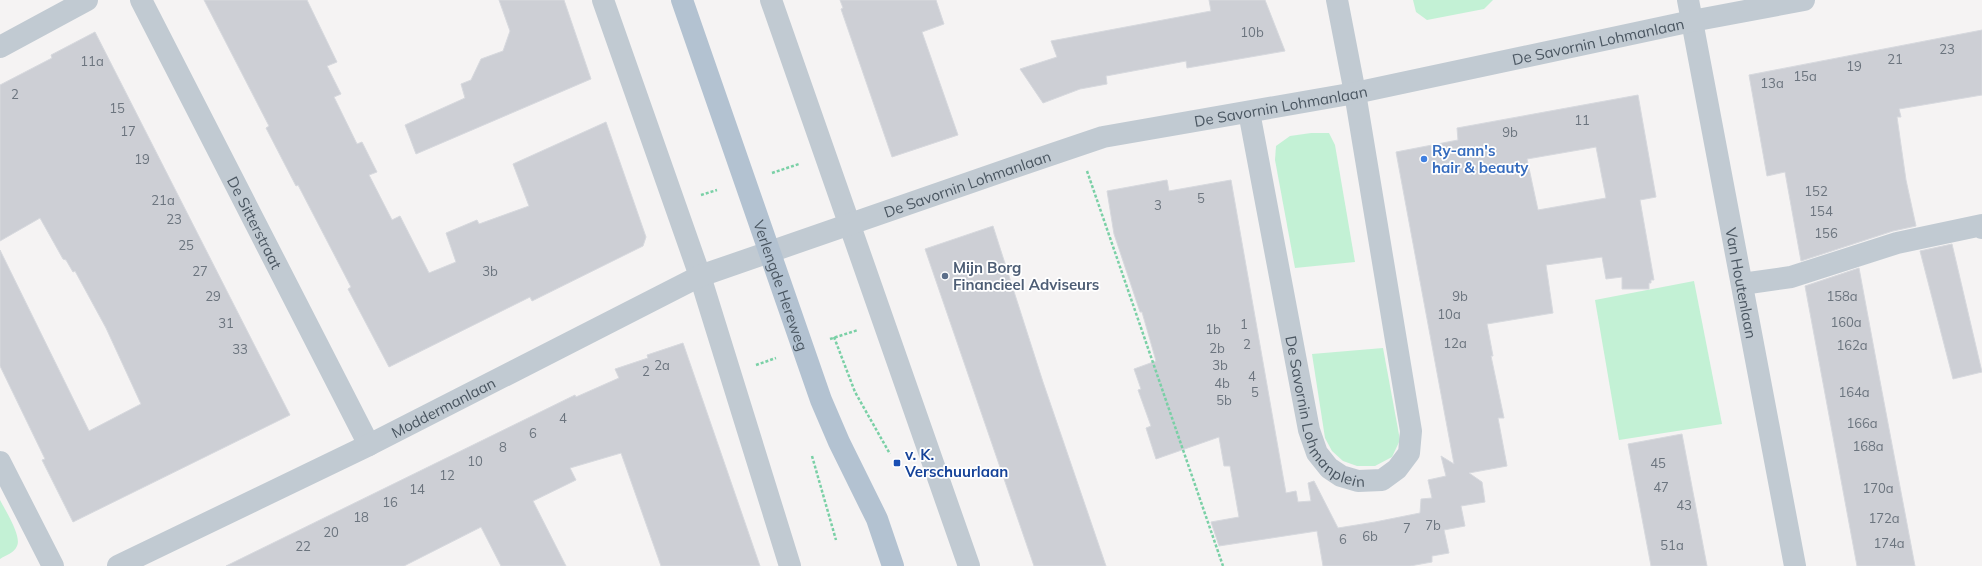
<svg xmlns="http://www.w3.org/2000/svg" width="1982" height="566" font-family="Mulish,sans-serif">
<rect width="100%" height="100%" fill="#f5f3f3"/>
<!-- green -->
<g fill="#c3f1d5">
<polygon points="1413,0 1493,0 1484,9 1427,20 1416,12"/>
<polygon points="1311,133 1329,133 1335,145 1355,262 1295,268 1275,160 1276,146 1290,136"/>
<polygon points="1694,281 1722,424 1619,440 1595,300"/>
<polygon points="1383,348 1400,440 1392,457 1375,466 1357,466 1343,461 1332,451 1325,438 1312,354"/>
<path d="M0,500c5,10 22,36 17,46 -3,7 -11,9 -17,13z"/>
</g>
<!-- building -->
<g fill="#cdcfd5" stroke="#d7d9de" fill-rule="evenodd">
<polygon points="204,0 307,0 337,62 327,66 341,94 334,97 357,144 362,142 377,172 369,175 392,220 400,216 429,273 456,262 446,233 477,220 479,224 529,206 513,164 606,122 646,237 643,246 532,301 530,297 389,367 348,289 351,287 298,185 296,186 266,128 269,126"/>
<polygon points="499,0 564,0 591,79 416,154 405,125 465,98 461,84 471,80 481,59 503,51 510,31"/>
<polygon points="840,0 936,0 944,24 922,32 958,135 892,157 841,9 843,8"/>
<polygon points="1209,0 1265,0 1285,51 1187,68 1186,61 1106,76 1107,84 1080,89 1043,103 1020,69 1057,57 1051,41 1211,11"/>
<polygon points="1982,30 1982,95 1899,109 1901,117 1897,117 1906,180 1916,226 1893,231 1801,261 1785,172 1767,176 1749,75"/>
<polygon points="95,32 290,415 73,522 42,460 45,459 0,366 0,250 89,431 141,404 106,328 75,271 73,272 66,260 63,259 40,218 0,241 0,85 52,58 51,55"/>
<path d="M1638,95l18,102 -16,3 14,80h-3v3h-2v6h-27v-12l-16,2 -4,-22 -56,8 7,48 -66,11 6,32h-2l13,62h-6l9,48 -38,7 13,9 3,20 -24,4 4,20 -21,4 5,23 -17,3v6l-22,4h-87l-6,-35 -98,15 -8,-24 28,-5 -9,-51h-6l-5,-29 -63,22 -10,-31 5,-2 -13,-36 3,-1 -7,-20 22,-8 -14,-49h-2l-26,-78 -7,-43 60,-11 2,11 62,-11 55,313 10,-2 2,11 13,-1 -3,-18 6,-2 24,47 37,-6 45,-9 1,-14 11,-1 -4,-18 18,-4 -5,-20 13,8 -58,-312 62,-12 -1,-12zM1596,147l10,51 -68,12 -11,-51z"/>
<polygon points="993,226 1043,382 1106,566 1034,566 925,249"/>
<polygon points="1952,244 1982,372 1953,379 1920,251"/>
<polygon points="1859,268 1877,365 1915,566 1857,566 1805,286"/>
<polygon points="683,343 760,566 661,566 621,453 570,468 576,480 533,501 566,566 501,566 481,527 404,566 226,566 575,395 576,397 619,378 615,369 648,358 647,355"/>
<polygon points="1682,434 1707,566 1651,566 1628,444"/>
</g>
<g fill="none" stroke-linecap="round" stroke-linejoin="round">
<!-- path -->
<g stroke="#7ad0a6" stroke-width="2.5" stroke-dasharray="3 2" stroke-linecap="butt">
<polyline points="1087,171 1223,566"/>
<polyline points="772,173 799,164"/>
<polyline points="701,195 717,190"/>
<polyline points="834,337 855,392 890,454"/>
<polyline points="830,339 858,330"/>
<polyline points="756,365 776,358"/>
<polyline points="812,456 836,540"/>
</g>
<!-- minor -->
<g stroke="#c1cad2" stroke-width="22">
<path id="s1" d="M141,0l228,445"/>
<polyline points="603,0 700,276 790,566"/>
<polyline points="771,0 969,566"/>
<path id="s2" d="M1688,0l107,566"/>
<polyline points="0,47 87,0"/>
<path id="s3" d="M1249,112l60,318 8,23 12,15 12,8 17,5 24,-1 15,-11 12,-16 2,-22 -56,-338 -18,-93"/>
<polyline points="1742,284 1791,277 1897,243 1982,225 1982,228"/>
<polyline points="0,462 53,566"/>
<path id="s4" d="M118,566l251,-121 331,-169 341,-118 62,-21 252,-44 337,-72 112,-21"/>
</g>
<!-- major -->
<path stroke="#b3c2d1" stroke-width="22" id="s5" d="M682,0l139,400 18,42 38,77 16,47"/>
</g>
<!-- markers -->
<circle fill="#3f7fe0" stroke="#fff" stroke-width="1.5" cx="1424" cy="159" r="4"/>
<circle fill="#5c6f8a" stroke="#fff" stroke-width="1.5" cx="945" cy="276" r="4"/>
<rect fill="#1a4fb4" stroke="#fff" stroke-width="1.5" x="893" y="459" width="8" height="8" rx="2"/>
<g text-anchor="middle" dominant-baseline="central" stroke-width="3.5" stroke-linejoin="round" paint-order="stroke">
<!-- number labels -->
<g font-size="13" fill="#6b747e">
<text x="1252" y="32">10b</text>
<text x="1947" y="49">23</text>
<text x="1895" y="59">21</text>
<text x="92" y="61">11a</text>
<text x="1854" y="66">19</text>
<text x="1805" y="76">15a</text>
<text x="1772" y="83">13a</text>
<text x="15" y="94">2</text>
<text x="117" y="108">15</text>
<text x="1582" y="120">11</text>
<text x="128" y="131">17</text>
<text x="1510" y="132">9b</text>
<text x="142" y="159">19</text>
<text x="1816" y="191">152</text>
<text x="1201" y="198">5</text>
<text x="163" y="200">21a</text>
<text x="1158" y="205">3</text>
<text x="1821" y="211">154</text>
<text x="174" y="219">23</text>
<text x="1826" y="233">156</text>
<text x="186" y="245">25</text>
<text x="200" y="271">27</text>
<text x="490" y="271">3b</text>
<text x="213" y="296">29</text>
<text x="1460" y="296">9b</text>
<text x="1842" y="296">158a</text>
<text x="1449" y="314">10a</text>
<text x="1846" y="322">160a</text>
<text x="226" y="323">31</text>
<text x="1244" y="324">1</text>
<text x="1213" y="329">1b</text>
<text x="1455" y="343">12a</text>
<text x="1247" y="344">2</text>
<text x="1852" y="345">162a</text>
<text x="1217" y="348">2b</text>
<text x="240" y="349">33</text>
<text x="662" y="365">2a</text>
<text x="1220" y="365">3b</text>
<text x="646" y="371">2</text>
<text x="1252" y="376">4</text>
<text x="1222" y="383">4b</text>
<text x="1255" y="392">5</text>
<text x="1854" y="392">164a</text>
<text x="1224" y="400">5b</text>
<text x="563" y="418">4</text>
<text x="1862" y="423">166a</text>
<text x="533" y="433">6</text>
<text x="1868" y="446">168a</text>
<text x="503" y="447">8</text>
<text x="475" y="461">10</text>
<text x="1658" y="463">45</text>
<text x="447" y="475">12</text>
<text x="1661" y="487">47</text>
<text x="1878" y="488">170a</text>
<text x="417" y="489">14</text>
<text x="390" y="502">16</text>
<text x="1684" y="505">43</text>
<text x="361" y="517">18</text>
<text x="1884" y="518">172a</text>
<text x="1433" y="525">7b</text>
<text x="1407" y="528">7</text>
<text x="331" y="532">20</text>
<text x="1370" y="536">6b</text>
<text x="1343" y="539">6</text>
<text x="1889" y="543">174a</text>
<text x="1672" y="545">51a</text>
<text x="303" y="546">22</text>
</g>
<!-- street labels -->
<g font-size="15" fill="#4a5661" stroke="#fff">
<text stroke="none"><textPath href="#s4" startOffset="1581">De Savornin Lohmanlaan</textPath></text>
<text stroke="none"><textPath href="#s4" startOffset="1257">De Savornin Lohmanlaan</textPath></text>
<text stroke="none"><textPath href="#s4" startOffset="933">De Savornin Lohmanlaan</textPath></text>
<text stroke="none"><textPath href="#s1" startOffset="250">De Sitterstraat</textPath></text>
<text stroke="none"><textPath href="#s2" startOffset="288">Van Houtenlaan</textPath></text>
<text stroke="none"><textPath href="#s5" startOffset="302">Verlengde Hereweg</textPath></text>
<text stroke="none"><textPath href="#s3" startOffset="317">De Savornin Lohmanplein</textPath></text>
<text stroke="none"><textPath href="#s4" startOffset="362">Moddermanlaan</textPath></text>
</g>
<!-- shop labels -->
<g font-size="15" font-weight="bold" fill="#366cbe" stroke="#fff" text-anchor="start">
<text x="1432" y="150">Ry-ann's<tspan x="1432" dy="17">hair &amp; beauty</tspan></text>
</g>
<!-- service labels -->
<g font-size="15" font-weight="bold" fill="#4e5e75" stroke="#fff" text-anchor="start">
<text x="953" y="267">Mijn Borg<tspan x="953" dy="17">Financieel Adviseurs</tspan></text>
</g>
<!-- transit labels -->
<g font-size="15" font-weight="bold" fill="#164399" stroke="#fff" text-anchor="start">
<text x="905" y="454">v. K.<tspan x="905" dy="17">Verschuurlaan</tspan></text>
</g>
</g>
</svg>
